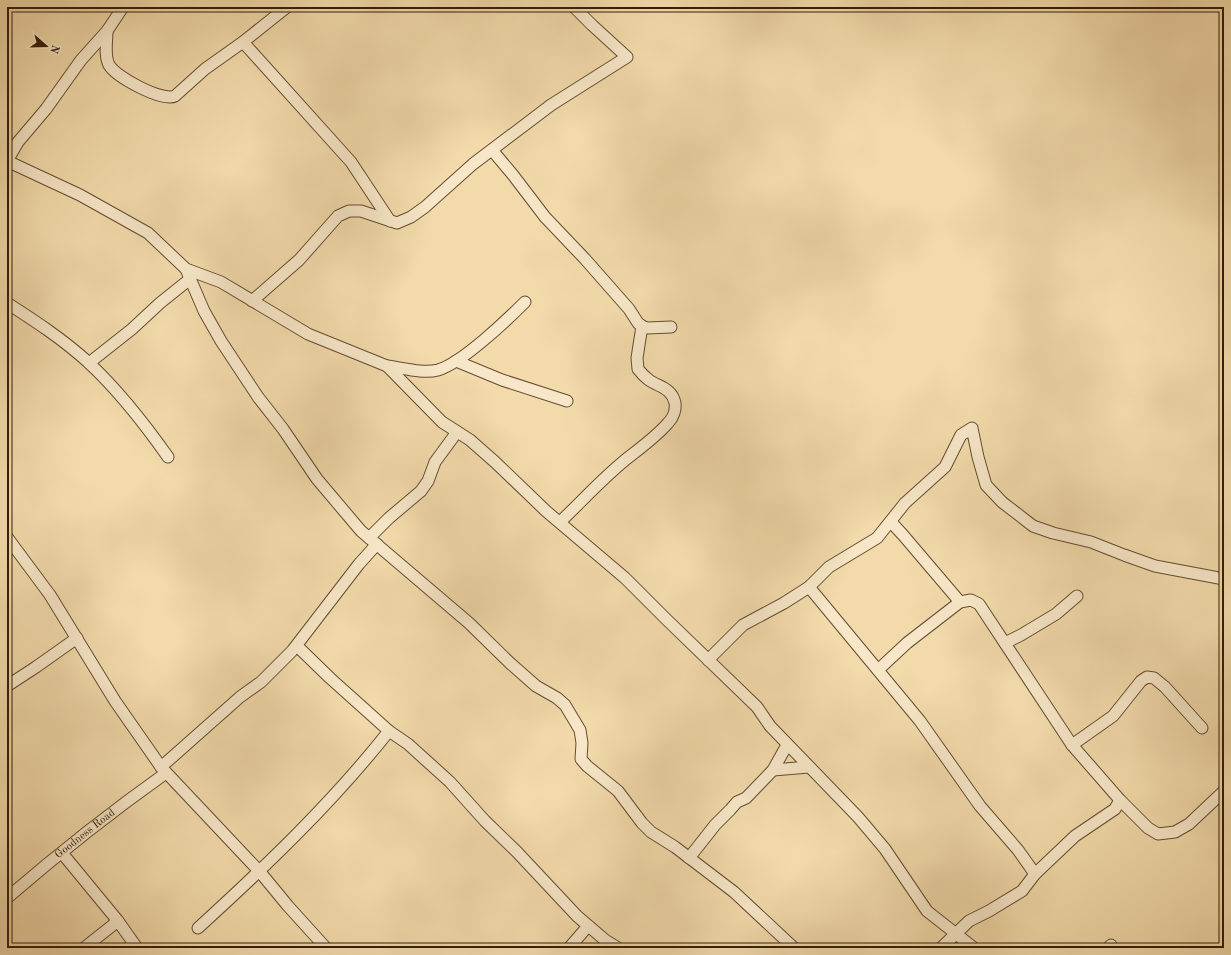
<svg xmlns="http://www.w3.org/2000/svg" width="1231" height="955" font-family="'Old Standard TT',serif">
<rect width="100%" height="100%" fill="#f2daaa"/>
<filter id="stains"><feTurbulence type="fractalNoise" baseFrequency=".005" numOctaves="4"/><feColorMatrix values="0 0 0 0 .2 0 0 0 0 .09 0 0 0 0 .02 0 0 0 .5 -.17"/></filter>
<radialGradient id="worn" r=".72"><stop offset=".6" stop-color="#630" stop-opacity="0"/><stop offset="1" stop-color="#630" stop-opacity=".3"/></radialGradient>
<g fill="none" stroke-linecap="round" stroke-linejoin="round">
<defs>
<g id="minor">
<path d="M107,31c0,10 -3,24 2,34 7,12 53,37 66,31l30,-27 38,-27 44,-35"/>
<polyline points="243,42 351,162 390,221"/>
<polyline points="492,150 513,175 545,217 585,259 629,309 638,323 642,326 647,328 671,327"/>
<polyline points="7,161 80,195 148,233 186,269 221,282 308,334 387,366 442,422 470,440 495,462 546,511 625,578 667,620 757,707 770,726 858,817 885,849 927,911 974,948"/>
<polyline points="7,161 18,142 46,109 81,60 107,31 123,7"/>
<polyline points="186,269 204,311 221,341 258,397 283,429 317,479 361,531 469,623 511,664 536,686 557,698 565,705 580,730 582,743 581,759 587,766 618,791 642,823 651,832 675,847 734,892 794,948"/>
<polyline points="252,301 299,260 338,216 349,211 361,211 397,223 411,217 425,207 473,164 551,105 627,57 592,25 574,7"/>
<path d="M7,303c28,18 57,37 82,60 30,28 55,60 79,94"/>
<polyline points="456,361 502,380 567,401"/>
<polyline points="89,363 132,329 160,303 190,279"/>
<path d="M387,366c16,2 36,8 51,4 24,-7 69,-50 87,-68"/>
<path d="M560,522c21,-20 41,-42 64,-61 15,-12 32,-24 44,-38 5,-5 8,-13 7,-20 -3,-15 -16,-16 -26,-23 -4,-3 -8,-7 -11,-11l-1,-11 5,-32"/>
<polyline points="891,522 903,535 960,602"/>
<polyline points="7,537 50,595 115,701 161,767 260,872 288,906 326,948"/>
<polyline points="369,538 389,518 421,491 428,481 435,462 457,432"/>
<polyline points="809,587 920,721 980,806 1018,850 1035,874 1022,891 989,911 969,921 941,948"/>
<polyline points="1005,643 1021,635 1056,614 1077,596"/>
<polyline points="297,646 330,678 389,731 408,744 450,782 485,821 517,852 577,916 605,940 618,948"/>
<polyline points="708,660 743,625 784,603 809,587 829,567 877,538 905,503 945,467 961,435 972,428 978,457 986,485 1002,502 1033,526 1053,533 1091,542 1124,555 1155,566 1224,579"/>
<polyline points="878,670 907,643 960,602 971,600 979,604 1072,745 1120,800 1148,828 1158,834 1175,832 1189,824 1224,791"/>
<polyline points="7,686 36,667 77,638"/>
<polyline points="1072,745 1113,716 1141,681 1147,677 1154,678 1165,687 1202,728"/>
<polyline points="161,767 240,697 261,682 292,651 359,564 377,544"/>
<polyline points="773,770 809,767"/>
<polyline points="62,853 118,921 137,948"/>
<polyline points="689,858 715,825 730,810 737,802 746,798 773,770 787,745"/>
<polyline points="1035,874 1075,836 1115,809 1120,800"/>
<path id="s1" d="M7,898c51,-44 104,-86 159,-125"/>
<path d="M198,928c68,-62 134,-125 191,-197"/>
<polyline points="84,948 118,921"/>
<polyline points="569,948 588,926"/>
<polyline points="1108,948 1111,945"/>
</g>
</defs>
<!-- minor casing -->
<use href="#minor" stroke="#634c32" stroke-width="13"/>
<!-- minor -->
<use href="#minor" stroke="#f7e7c8" stroke-width="11"/>
</g>
<g text-anchor="middle" dominant-baseline="central" stroke-width="3" stroke-linejoin="round" paint-order="stroke">
<!-- street labels -->
<g font-size="11" fill="#331d0a" stroke="#f7e7c8">
<text stroke="none"><textPath href="#s1" startOffset="101">Goodness Road</textPath></text>
</g>
</g>
<!-- margin -->
<rect width="1231" height="955" fill="none" stroke="#f2daaa" stroke-width="24"/>
<rect x="8" y="8" width="1215" height="939" fill="none" stroke="#331d0a" stroke-width="2"/>
<rect x="12" y="12" width="1207" height="931" fill="none" stroke="#331d0a"/>
<!-- north arrow -->
<g transform="translate(46 46) rotate(110)" stroke="#f7e7c8" stroke-width="3" paint-order="stroke">
<path d="M0-3L7 15L0 10L-7 15Z" fill="#331d0a"/>
<text y="-6" font-size="11" font-weight="bold" text-anchor="middle" fill="#331d0a">N</text>
</g>
<rect width="100%" height="100%" filter="url(#stains)"/>
<rect width="100%" height="100%" fill="url(#worn)"/>
</svg>
